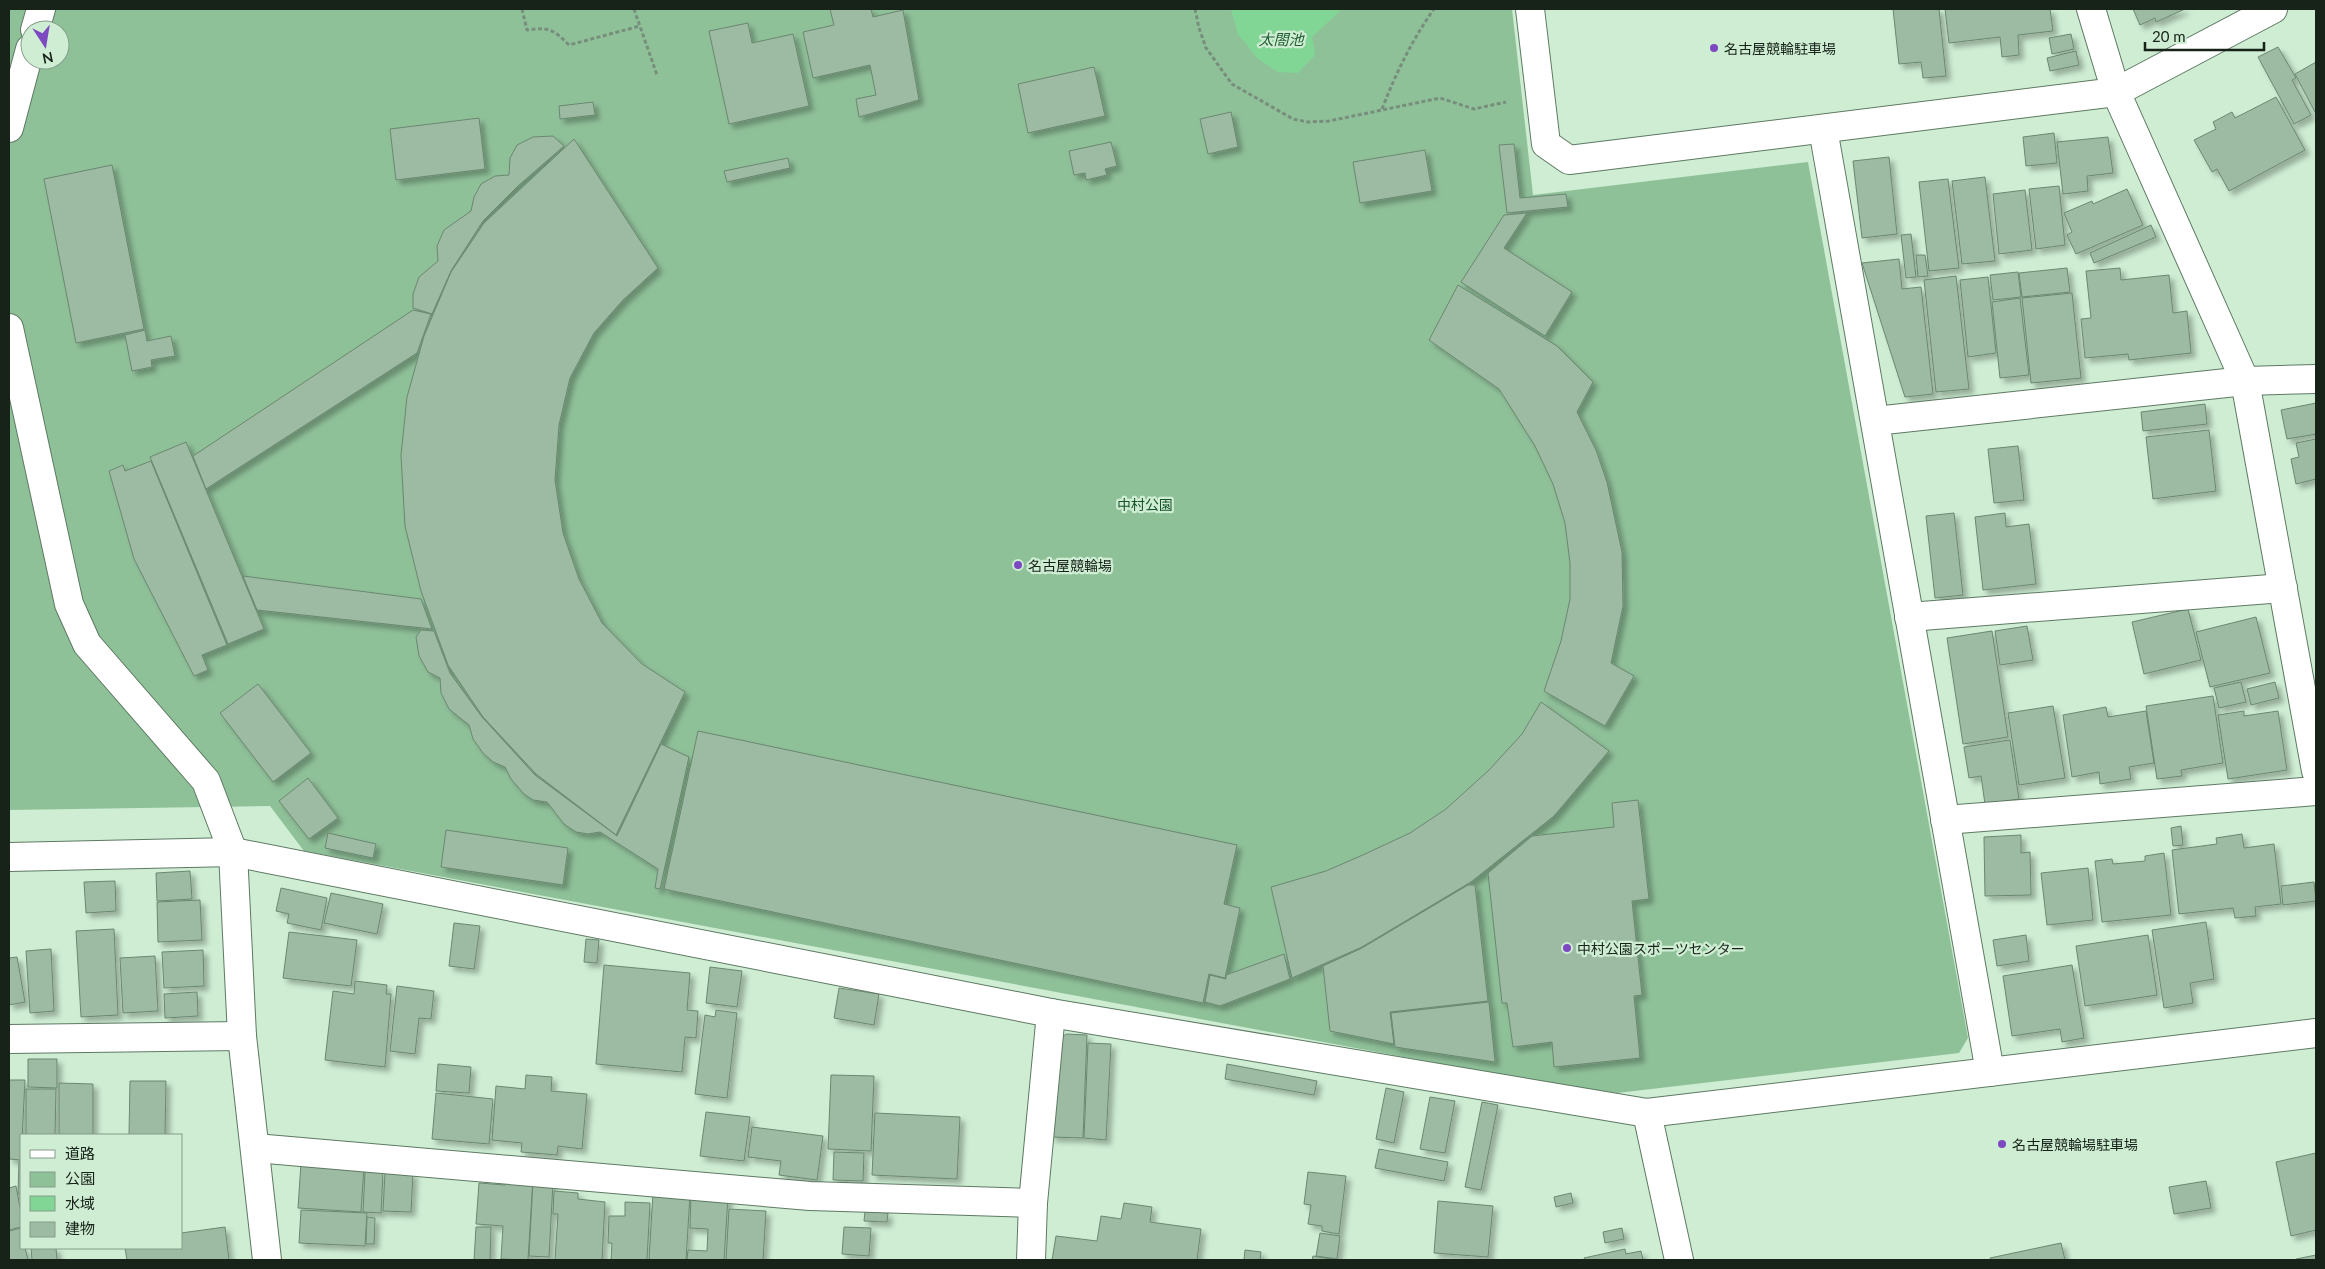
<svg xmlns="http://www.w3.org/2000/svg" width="2325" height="1269" font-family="Lato,'Noto Sans JP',sans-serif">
<defs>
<filter id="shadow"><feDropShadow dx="4.5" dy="4.5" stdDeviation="2.5" flood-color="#0004"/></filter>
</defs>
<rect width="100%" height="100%" fill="#ceedd3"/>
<!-- green -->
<path fill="#8fc199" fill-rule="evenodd" d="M9,9h1503l21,186 275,-33 160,876 -9,15 -342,40 -102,-15 -1211,-227 -34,-45 -261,4zM30,30h30v30h-30z"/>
<!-- water -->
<polygon fill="#82d695" points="1231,9 1342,9 1312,37 1315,55 1298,73 1278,72 1258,59 1238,34"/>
<!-- building -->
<g fill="#9dbaa2" stroke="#6b8770" filter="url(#shadow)">
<polygon points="830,9 871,9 873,17 903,10 919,100 859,117 856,99 876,95 870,65 813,78 803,32 834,25"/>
<polygon points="1893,9 1939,9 1946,76 1923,78 1921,62 1899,64"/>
<polygon points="1945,9 2050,9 2053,31 2018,35 2019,55 2002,57 2000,37 1949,43"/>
<polygon points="2133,9 2185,9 2156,22 2155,18 2140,25"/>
<polygon points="748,23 752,43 793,34 809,106 729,124 709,31"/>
<polygon points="2071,34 2074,49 2052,54 2049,38"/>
<polygon points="2278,47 2296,78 2292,80 2311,115 2294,124 2258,57"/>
<polygon points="2076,51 2079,65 2050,71 2047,58"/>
<polygon points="2316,62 2316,114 2295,74"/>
<polygon points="1094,67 1105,116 1028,133 1018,84"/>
<polygon points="2276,97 2305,150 2229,191 2217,169 2212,172 2194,140 2216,129 2213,122 2232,112 2235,118"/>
<polygon points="593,102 595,115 560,119 559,106"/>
<polygon points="1231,112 1238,147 1208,154 1200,119"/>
<polygon points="479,118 485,169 396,180 390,129"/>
<polygon points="2054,133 2057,163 2026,166 2023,137"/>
<polygon points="553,136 564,146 518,186 483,221 451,271 432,314 413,308 413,294 419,277 438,261 437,246 444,230 471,211 474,197 481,184 495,176 509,175 510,158 517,145 533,137"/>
<polygon points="2108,137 2113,173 2087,176 2088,191 2063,194 2057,142"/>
<polygon points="574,139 658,268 623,300 594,333 570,378 559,425 555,480 563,533 579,579 602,623 642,664 685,692 616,835 536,774 483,717 448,665 421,591 405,526 401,455 407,397 424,336 451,272 484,223"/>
<polygon points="1111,142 1117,166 1105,169 1107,175 1086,180 1085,173 1074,175 1069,151"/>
<polygon points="1514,144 1520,198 1566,194 1568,207 1507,213 1499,145"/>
<polygon points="1425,150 1432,191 1360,203 1353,162"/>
<polygon points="1889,157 1897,234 1862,238 1853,161"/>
<polygon points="788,158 790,168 727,182 724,171"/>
<polygon points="112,165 144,329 76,343 44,179"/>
<polygon points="1985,177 1995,261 1962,264 1952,181"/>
<polygon points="1948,179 1959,268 1929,271 1919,182"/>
<polygon points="2059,186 2065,245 2036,249 2029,189"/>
<polygon points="2127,189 2143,225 2076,254 2067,235 2072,232 2064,213 2092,201 2093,204"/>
<polygon points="2025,190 2032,250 1999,254 1993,194"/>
<polygon points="1527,213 1504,248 1572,292 1545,336 1461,282 1504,215"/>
<polygon points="2151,225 2156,237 2094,263 2090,253"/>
<polygon points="1911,234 1916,277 1906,278 1901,235"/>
<polygon points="1916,255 1925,255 1928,276 1918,277"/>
<polygon points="1899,259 1902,289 1921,287 1933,394 1905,397 1862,263"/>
<polygon points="2067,268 2070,292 2022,297 2019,273"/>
<polygon points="2120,268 2121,280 2169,275 2173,313 2187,311 2191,353 2129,360 2128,354 2085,358 2081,319 2091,318 2086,271"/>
<polygon points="2018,272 2021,297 1993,300 1990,275"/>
<polygon points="1956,276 1969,389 1936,392 1924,280"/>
<polygon points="1988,277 1996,353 1968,357 1960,280"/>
<polygon points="1458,285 1557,346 1593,382 1577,412 1596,450 1607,482 1622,552 1623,606 1611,663 1634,676 1605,726 1544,691 1561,641 1570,599 1570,563 1565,523 1553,484 1535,446 1499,389 1429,340"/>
<polygon points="2072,293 2081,378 2031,383 2022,298"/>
<polygon points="2020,298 2029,375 2000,378 1992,302"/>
<polygon points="413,310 431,314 417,353 206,489 193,456"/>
<polygon points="145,330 147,341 171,336 175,356 151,360 152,367 132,371 125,335"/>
<polygon points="2316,403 2316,434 2287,439 2281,410"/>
<polygon points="2205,404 2207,424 2143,431 2141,412"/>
<polygon points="2209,430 2216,491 2153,499 2146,437"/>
<polygon points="2316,439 2316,479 2296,484 2291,459 2299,457 2296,443"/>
<polygon points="186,442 264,629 228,644 150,457"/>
<polygon points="2018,446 2024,500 1994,503 1988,449"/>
<polygon points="151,461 227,645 202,655 208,670 194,676 134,559 109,471 123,465 125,471"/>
<polygon points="1954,513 1963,595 1935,598 1926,516"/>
<polygon points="2005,513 2006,527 2029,524 2036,584 1983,590 1975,517"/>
<polygon points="243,576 421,599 432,629 257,610"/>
<polygon points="2188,609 2201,660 2144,674 2132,622"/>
<polygon points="2256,617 2270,673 2210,687 2196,632"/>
<polygon points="2027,626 2033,660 2000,665 1995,631"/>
<polygon points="421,630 434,631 450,673 482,717 535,775 617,836 661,744 689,757 660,889 655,888 658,869 600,832 588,834 576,832 564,824 547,802 533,800 524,794 511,779 505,767 493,762 483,753 473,739 469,725 449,709 441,693 440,678 428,672 419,656 416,637"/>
<polygon points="1992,631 2008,737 1963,744 1947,638"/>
<polygon points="2241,682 2246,702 2219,708 2214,688"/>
<polygon points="2275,682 2279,698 2251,705 2247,689"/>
<polygon points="258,684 311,753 273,782 220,713"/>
<polygon points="2213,696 2223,763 2181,770 2182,776 2157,779 2146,706"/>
<polygon points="1541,702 1609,751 1554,816 1471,882 1362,947 1292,978 1271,887 1326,871 1365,854 1410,833 1446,809 1489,770 1522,734"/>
<polygon points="2053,706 2065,778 2019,785 2008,713"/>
<polygon points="2106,707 2108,717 2146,711 2154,763 2129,767 2131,779 2100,784 2099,772 2072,777 2063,715"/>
<polygon points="2244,711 2244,716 2278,711 2287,770 2228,779 2218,715"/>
<polygon points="698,731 1237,845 1224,904 1240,908 1225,978 1209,974 1203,1003 664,889"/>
<polygon points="2010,740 2019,799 1985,804 1981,776 1969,778 1964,747"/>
<polygon points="308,778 338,818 309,839 279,801"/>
<polygon points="1638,800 1649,899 1632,901 1642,995 1634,996 1640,1058 1554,1067 1552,1042 1513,1047 1507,1003 1502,1003 1488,873 1532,836 1614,827 1612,803"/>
<polygon points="2181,826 2183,845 2173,846 2171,828"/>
<polygon points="446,830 568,848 563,885 441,867"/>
<polygon points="328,833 376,844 373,858 325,848"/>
<polygon points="2242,834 2244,848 2274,844 2281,904 2255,907 2256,916 2235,918 2233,908 2179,914 2172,850 2217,844 2216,838"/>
<polygon points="2021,835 2021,853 2030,852 2031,895 1985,896 1984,837"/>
<polygon points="2164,853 2171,915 2102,922 2095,861 2112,859 2113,864 2145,861 2145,856"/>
<polygon points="2088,868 2093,920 2047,925 2041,873"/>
<polygon points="190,871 192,899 157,901 156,873"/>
<polygon points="115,881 116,911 86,913 84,882"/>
<polygon points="2314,882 2316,901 2283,905 2281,886"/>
<polygon points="1468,885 1475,885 1488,1001 1390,1012 1394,1044 1330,1031 1323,966 1362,948"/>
<polygon points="281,888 327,898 321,930 287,923 289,914 276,911"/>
<polygon points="331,893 383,904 377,934 324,923"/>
<polygon points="200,900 202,940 158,942 157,902"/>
<polygon points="2206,922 2214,979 2190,983 2193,1003 2164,1008 2152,930"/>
<polygon points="454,923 480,926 474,969 449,966"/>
<polygon points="114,929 118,1015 81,1017 76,931"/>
<polygon points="289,932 357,940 351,986 283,978"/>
<polygon points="2026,935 2029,961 1997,966 1993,940"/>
<polygon points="2148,935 2157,995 2085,1006 2076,946"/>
<polygon points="586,939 599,940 597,963 584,962"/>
<polygon points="51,949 54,1011 30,1013 26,951"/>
<polygon points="203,950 204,986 164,988 162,952"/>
<polygon points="1284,954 1290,979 1220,1006 1205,1002 1210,975 1226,979 1226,975"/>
<polygon points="155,956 158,1011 123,1013 120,958"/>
<polygon points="17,957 25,1002 9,1005 9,958"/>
<polygon points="604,965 690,973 687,1010 698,1011 696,1038 685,1037 682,1072 596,1064"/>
<polygon points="2072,965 2084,1038 2062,1042 2060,1029 2012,1036 2003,976"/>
<polygon points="710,967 742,971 737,1007 706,1003"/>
<polygon points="355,981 387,985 386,994 391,994 385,1067 325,1060 333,991 354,994"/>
<polygon points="397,986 434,991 431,1019 419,1018 415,1054 390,1051"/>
<polygon points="839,988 879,994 874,1025 834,1018"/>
<polygon points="197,992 198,1016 165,1018 164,994"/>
<polygon points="1489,1002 1495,1062 1395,1047 1391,1013"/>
<polygon points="716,1010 737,1013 727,1098 695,1094 705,1015 715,1017"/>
<polygon points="1066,1034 1087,1035 1083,1138 1051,1137 1055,1043"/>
<polygon points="1088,1043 1111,1044 1106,1140 1084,1138"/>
<polygon points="28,1059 57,1059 57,1088 28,1087"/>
<polygon points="438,1064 471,1067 469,1093 436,1091"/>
<polygon points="1227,1064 1317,1081 1314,1095 1225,1079"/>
<polygon points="526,1075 552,1077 551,1091 587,1094 582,1149 558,1146 557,1155 521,1152 522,1143 492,1140 496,1086 525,1089"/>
<polygon points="831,1075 874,1076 871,1151 828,1149"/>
<polygon points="9,1080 25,1080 21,1160 9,1159"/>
<polygon points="130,1081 166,1081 165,1135 129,1135"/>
<polygon points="59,1083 93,1084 93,1135 59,1135"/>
<polygon points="1386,1088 1404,1092 1394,1143 1376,1139"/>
<polygon points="26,1089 56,1089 55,1135 26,1135"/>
<polygon points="436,1093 493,1099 489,1144 432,1139"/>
<polygon points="1430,1097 1455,1101 1445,1153 1420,1149"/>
<polygon points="1482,1102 1498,1105 1481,1190 1465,1187"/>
<polygon points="706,1112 750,1117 744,1161 700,1156"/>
<polygon points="875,1113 960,1117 957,1179 872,1175"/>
<polygon points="752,1127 823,1136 817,1180 779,1175 781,1161 748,1157"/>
<polygon points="1379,1149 1448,1162 1444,1181 1375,1168"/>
<polygon points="834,1152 864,1153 863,1181 833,1180"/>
<polygon points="2316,1153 2316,1230 2291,1236 2276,1162"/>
<polygon points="19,1161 21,1161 21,1194 18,1194"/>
<polygon points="301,1163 364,1166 361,1212 298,1208"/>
<polygon points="365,1171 383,1172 381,1213 363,1212"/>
<polygon points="385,1172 413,1173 411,1212 383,1211"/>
<polygon points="1308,1172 1346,1176 1339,1234 1322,1231 1322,1226 1308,1224 1311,1205 1304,1204"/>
<polygon points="506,1178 533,1179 528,1260 501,1259 503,1226 476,1224 479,1183 505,1185"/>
<polygon points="533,1181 553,1182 549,1257 529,1256"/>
<polygon points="2206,1181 2211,1208 2174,1214 2169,1187"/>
<polygon points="16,1186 21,1213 21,1227 9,1230 9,1188"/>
<polygon points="554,1191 578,1193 578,1199 605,1202 602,1260 555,1260 558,1214 553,1214"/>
<polygon points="653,1193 690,1195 686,1260 649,1260"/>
<polygon points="1571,1193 1573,1203 1556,1207 1554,1197"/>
<polygon points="691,1195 728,1197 724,1260 687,1260 688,1250 707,1251 708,1229 690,1228"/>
<polygon points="1438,1201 1493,1206 1488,1257 1434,1253"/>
<polygon points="625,1202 650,1203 647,1260 611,1260 612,1243 608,1243 609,1216 625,1216"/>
<polygon points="1124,1203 1152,1207 1150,1222 1201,1229 1197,1260 1052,1260 1056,1236 1097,1241 1101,1216 1121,1219"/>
<polygon points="729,1209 766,1211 763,1260 726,1260"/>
<polygon points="301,1210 367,1213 365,1246 299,1243"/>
<polygon points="865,1211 888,1213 887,1222 864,1221"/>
<polygon points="367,1217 375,1218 374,1244 366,1244"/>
<polygon points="225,1227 229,1260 127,1260 125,1248 181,1248 181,1233"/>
<polygon points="476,1227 491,1227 490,1260 474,1260"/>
<polygon points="844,1227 871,1228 869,1256 842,1254"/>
<polygon points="21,1228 21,1248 25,1248 28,1260 9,1260 9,1231"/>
<polygon points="1622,1228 1624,1239 1605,1243 1603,1232"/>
<polygon points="1320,1233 1340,1236 1337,1259 1316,1256"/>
<polygon points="2061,1243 2065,1260 1991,1260 1990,1258"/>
<polygon points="31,1248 56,1248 57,1260 32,1260"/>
<polygon points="1625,1249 1626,1254 1641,1251 1643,1260 1585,1260 1584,1258"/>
<polygon points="1245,1250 1261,1252 1260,1260 1244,1260"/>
<polygon points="2316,1255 2316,1260 2296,1260 2296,1259"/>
<polygon points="1313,1256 1338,1260 1312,1260"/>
</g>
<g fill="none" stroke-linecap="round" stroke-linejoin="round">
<defs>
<g id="minor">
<polyline points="1530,9 1546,144 1569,160 2116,92 2273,9"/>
<polyline points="2091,9 2116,92 2245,381 2316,771"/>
<polyline points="35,30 41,9"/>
<polyline points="9,128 30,49"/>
<polyline points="1823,129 1990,1072"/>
<polyline points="9,328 69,604 87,644 206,781 233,852"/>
<polyline points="1875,421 2245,381 2316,379"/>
<polyline points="1909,617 2283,588"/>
<polyline points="1945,820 2316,791"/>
<polyline points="9,857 233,852 1051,1013 1647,1113 2316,1033"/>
<polyline points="9,1039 242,1036"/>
<polyline points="1647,1113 1679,1260"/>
<polyline points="255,1148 810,1196 1033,1203"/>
<polyline points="1031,1260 1033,1203 1051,1013"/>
</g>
<polyline id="tertiary" points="233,852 242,1036 267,1260"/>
</defs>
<!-- minor casing -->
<use href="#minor" stroke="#5e7963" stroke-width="30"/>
<!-- tertiary casing -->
<use href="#tertiary" stroke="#5e7963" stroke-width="30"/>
<!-- path -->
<g stroke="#788e7c" stroke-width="3" stroke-dasharray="4 2.5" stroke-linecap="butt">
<path d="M522,9l5,21c22,-3 26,-1 42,15l71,-19"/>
<polyline points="634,9 657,75"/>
<polyline points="1195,9 1199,28 1206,48 1232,84 1293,119 1308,122 1329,121 1440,98 1474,109 1506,102"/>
<path d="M1382,109c14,-36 30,-69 52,-100"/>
</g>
<!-- minor -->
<use href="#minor" stroke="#fff" stroke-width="28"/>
<!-- tertiary -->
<use href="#tertiary" stroke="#fff" stroke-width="28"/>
</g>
<!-- markers -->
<g fill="#7d49c0" stroke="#ceedd3" stroke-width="2">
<circle cx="1714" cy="48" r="5"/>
<circle cx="1018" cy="565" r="5"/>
<circle cx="1567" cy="948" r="5"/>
<circle cx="2002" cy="1144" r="5"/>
</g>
<g text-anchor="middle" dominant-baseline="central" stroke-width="4.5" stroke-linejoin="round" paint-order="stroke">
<!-- poi labels -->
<g font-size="14" fill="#172219" stroke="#ceedd3" text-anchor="start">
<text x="1724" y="48">名古屋競輪駐車場</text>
<text x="1028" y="565">名古屋競輪場</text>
<text x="1577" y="948">中村公園スポーツセンター</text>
<text x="2012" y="1144">名古屋競輪場駐車場</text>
</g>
<!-- park labels -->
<g font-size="14" fill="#16532a" stroke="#ceedd3">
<text x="1145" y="504">中村公園</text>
</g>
<!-- water labels -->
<g font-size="15" font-style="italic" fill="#215c33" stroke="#ceedd3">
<text x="1281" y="39">太閤池</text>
</g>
</g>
<!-- border -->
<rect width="2325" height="1269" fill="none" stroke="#172219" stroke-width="20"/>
<!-- legend -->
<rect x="20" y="1134" width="162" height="115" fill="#ceedd3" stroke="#859c89"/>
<rect x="30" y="1150" width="25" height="8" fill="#ffffff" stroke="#859c89"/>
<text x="65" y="1159" font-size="15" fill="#172219">道路</text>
<rect x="30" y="1172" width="25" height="15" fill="#8fc199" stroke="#859c89"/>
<text x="65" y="1184" font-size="15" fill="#172219">公園</text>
<rect x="30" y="1196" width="25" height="15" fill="#82d695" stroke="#859c89"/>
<text x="65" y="1209" font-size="15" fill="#172219">水域</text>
<rect x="30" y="1222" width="25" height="15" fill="#9dbaa2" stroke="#859c89"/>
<text x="65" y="1234" font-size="15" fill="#172219">建物</text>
<!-- north arrow -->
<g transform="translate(45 45) rotate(168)"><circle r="24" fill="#ceedd3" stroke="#859c89"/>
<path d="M0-4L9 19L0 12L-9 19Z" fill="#7d49c0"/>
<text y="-8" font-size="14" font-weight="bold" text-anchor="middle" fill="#172219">N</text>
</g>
<!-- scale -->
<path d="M2145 42v8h119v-8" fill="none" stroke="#172219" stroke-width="2.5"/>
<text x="2152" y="42" font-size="15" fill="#172219" stroke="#ceedd3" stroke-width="4" paint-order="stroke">20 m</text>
</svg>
